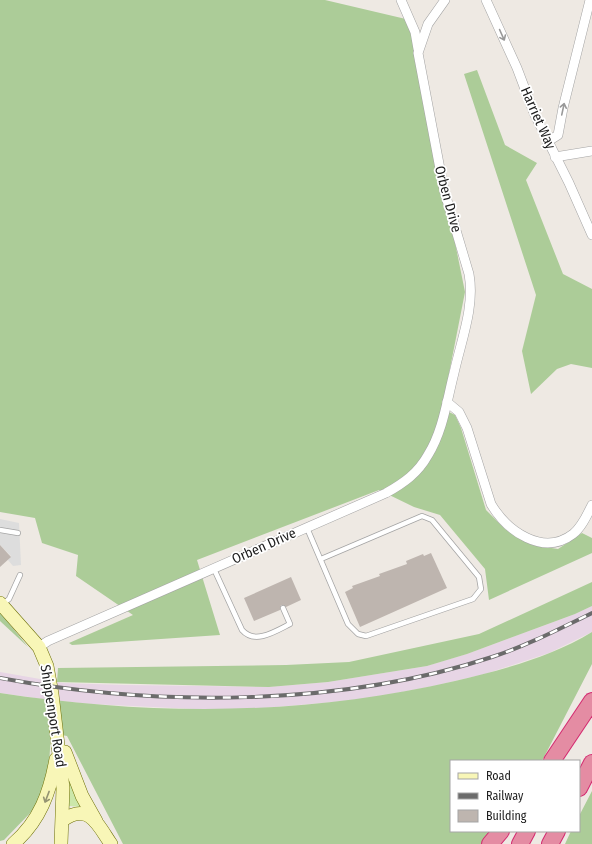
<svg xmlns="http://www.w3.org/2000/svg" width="592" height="844" font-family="'Fira Sans Condensed',sans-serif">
<rect width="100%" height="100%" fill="#eee9e3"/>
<!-- industrial -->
<polygon fill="#e7d5e5" points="592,606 592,632 549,653 485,674 429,687 358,700 264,708 214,710 91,704 49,700 0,693 0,672 63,683 124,685 269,687 328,682 427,666 467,654 575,614"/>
<!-- grass -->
<polygon fill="#cce7aa" points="68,770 82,807 69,806"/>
<!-- forest -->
<g fill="#accc98">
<polygon points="0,0 325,0 410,20 465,292 444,399 449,412 455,415 461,428 486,510 505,529 532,545 558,549 582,533 592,538 592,553 489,600 485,569 440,515 414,507 379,490 197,560 220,635 72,645 69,643 133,615 76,576 78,555 42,543 35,518 0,512"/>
<polygon points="477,70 505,145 537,163 526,180 563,274 592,289 592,368 571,364 557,369 531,394 522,351 536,295 464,74"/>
<polygon points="592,582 592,606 575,614 467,654 427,666 328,682 269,687 57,682 58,668 286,665 349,662 479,634"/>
<polygon points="0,612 28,647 0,621"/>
<path d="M592,632v32l-50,97h-91v70h41l-11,13h-358l-56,-108 -16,-3 -3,48 -13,27 -31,32 -4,1v-148c153,23 304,23 455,-12 47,-11 96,-24 137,-49z"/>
<polygon points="592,791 592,844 565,844 571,831 579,831 579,816"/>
</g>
<!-- parking -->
<polygon fill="#ddd" points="0,519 19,523 21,565 13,566 8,560 11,556 0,545"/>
<!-- building -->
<g fill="#beb5af">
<polygon points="0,545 11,557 0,567"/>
<polygon points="431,553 447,588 360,627 345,592 353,588 352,586 380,576 379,574 407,564 406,561 423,554 424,556"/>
<polygon points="291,577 301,600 286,607 281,605 280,610 254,621 244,598"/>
</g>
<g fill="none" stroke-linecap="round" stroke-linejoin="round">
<defs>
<g id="lane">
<polyline points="307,528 348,624 358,634 366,636 473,599 481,589 479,577 432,520 422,516 321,559"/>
<polyline points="0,530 18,533"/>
<path d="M214,569l28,61c13,15 34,1 48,-6l-7,-16"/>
<polyline points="3,604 9,599 20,575"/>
</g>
<g id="street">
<polyline points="401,0 415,32 418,49"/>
<polyline points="486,0 517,68 534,113 569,183 592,235"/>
<polyline points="547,142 558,135 563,108 590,0"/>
<polyline points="555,157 592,151"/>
<path d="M447,402l12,10 8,16 24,76c16,27 52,53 82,30 9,-7 14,-19 19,-29"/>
<path d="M39,647l9,-6 338,-148c18,-10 32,-20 42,-38 15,-24 19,-55 26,-82 7,-32 21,-66 15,-99l-25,-84 -26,-137 10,-29 17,-24"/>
</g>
<g id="secondary">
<polyline points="0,603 39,647 47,666 52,694 63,788 61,844"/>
<polyline points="65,752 82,796 96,821"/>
<path d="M63,820c26,-18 35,5 48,24"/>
<path d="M13,844c27,-23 37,-52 43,-85"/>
</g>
<g id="highway">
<polyline points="552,761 592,701"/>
<polyline points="579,788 592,763"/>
<polyline points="490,844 501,831"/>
<polyline points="520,844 527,831"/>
<polyline points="550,844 557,831"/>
</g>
</defs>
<!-- lane casing -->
<use href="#lane" stroke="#a4a4a4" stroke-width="6"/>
<!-- street casing -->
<use href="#street" stroke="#a4a4a4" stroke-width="10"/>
<!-- secondary casing -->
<use href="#secondary" stroke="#6d7007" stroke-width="14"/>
<!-- highway casing -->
<use href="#highway" stroke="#d4286f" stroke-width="18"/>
<!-- lane -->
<use href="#lane" stroke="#fff" stroke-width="4.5"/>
<!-- street -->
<use href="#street" stroke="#fff" stroke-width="9"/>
<!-- secondary -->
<use href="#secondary" stroke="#f8f6b7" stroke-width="13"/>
<!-- highway -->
<use href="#highway" stroke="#e48ca3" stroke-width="16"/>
<defs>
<path id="rail" d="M0,678c156,29 340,29 492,-21 34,-11 67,-28 100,-44"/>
</defs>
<!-- rail casing -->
<use href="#rail" stroke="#6b6b6b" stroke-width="4"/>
<!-- rail -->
<use href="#rail" stroke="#fff" stroke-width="2.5" stroke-dasharray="8" stroke-linecap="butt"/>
</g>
<!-- one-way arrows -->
<defs><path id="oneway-shaft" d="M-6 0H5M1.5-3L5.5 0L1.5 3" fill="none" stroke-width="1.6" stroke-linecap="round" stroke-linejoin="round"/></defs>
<g stroke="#999">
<use href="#oneway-shaft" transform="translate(502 35) rotate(66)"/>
<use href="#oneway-shaft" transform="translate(563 109) rotate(-78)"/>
</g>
<use stroke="#959472" href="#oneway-shaft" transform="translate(47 797) rotate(111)"/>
<g text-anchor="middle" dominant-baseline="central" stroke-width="3.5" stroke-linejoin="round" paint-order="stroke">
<!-- street labels -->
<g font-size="14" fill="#1d1d1d" stroke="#fff">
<text transform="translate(538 118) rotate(66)">Harriet Way</text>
<text transform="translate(448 199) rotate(75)">Orben Drive</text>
<text transform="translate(264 546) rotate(-24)">Orben Drive</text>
<text transform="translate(53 716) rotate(81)">Shippenport Road</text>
</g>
</g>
<!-- legend -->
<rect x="450" y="760" width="130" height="72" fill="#ffffff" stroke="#a5a5a5"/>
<rect x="458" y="773" width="20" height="6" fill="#f8f6b7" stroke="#a5a5a5"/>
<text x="486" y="780" font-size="12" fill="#1d1d1d">Road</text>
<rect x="458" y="793" width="20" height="6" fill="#6b6b6b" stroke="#a5a5a5"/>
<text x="486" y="800" font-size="12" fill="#1d1d1d">Railway</text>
<rect x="458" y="810" width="20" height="12" fill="#beb5af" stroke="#a5a5a5"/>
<text x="486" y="820" font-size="12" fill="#1d1d1d">Building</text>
</svg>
